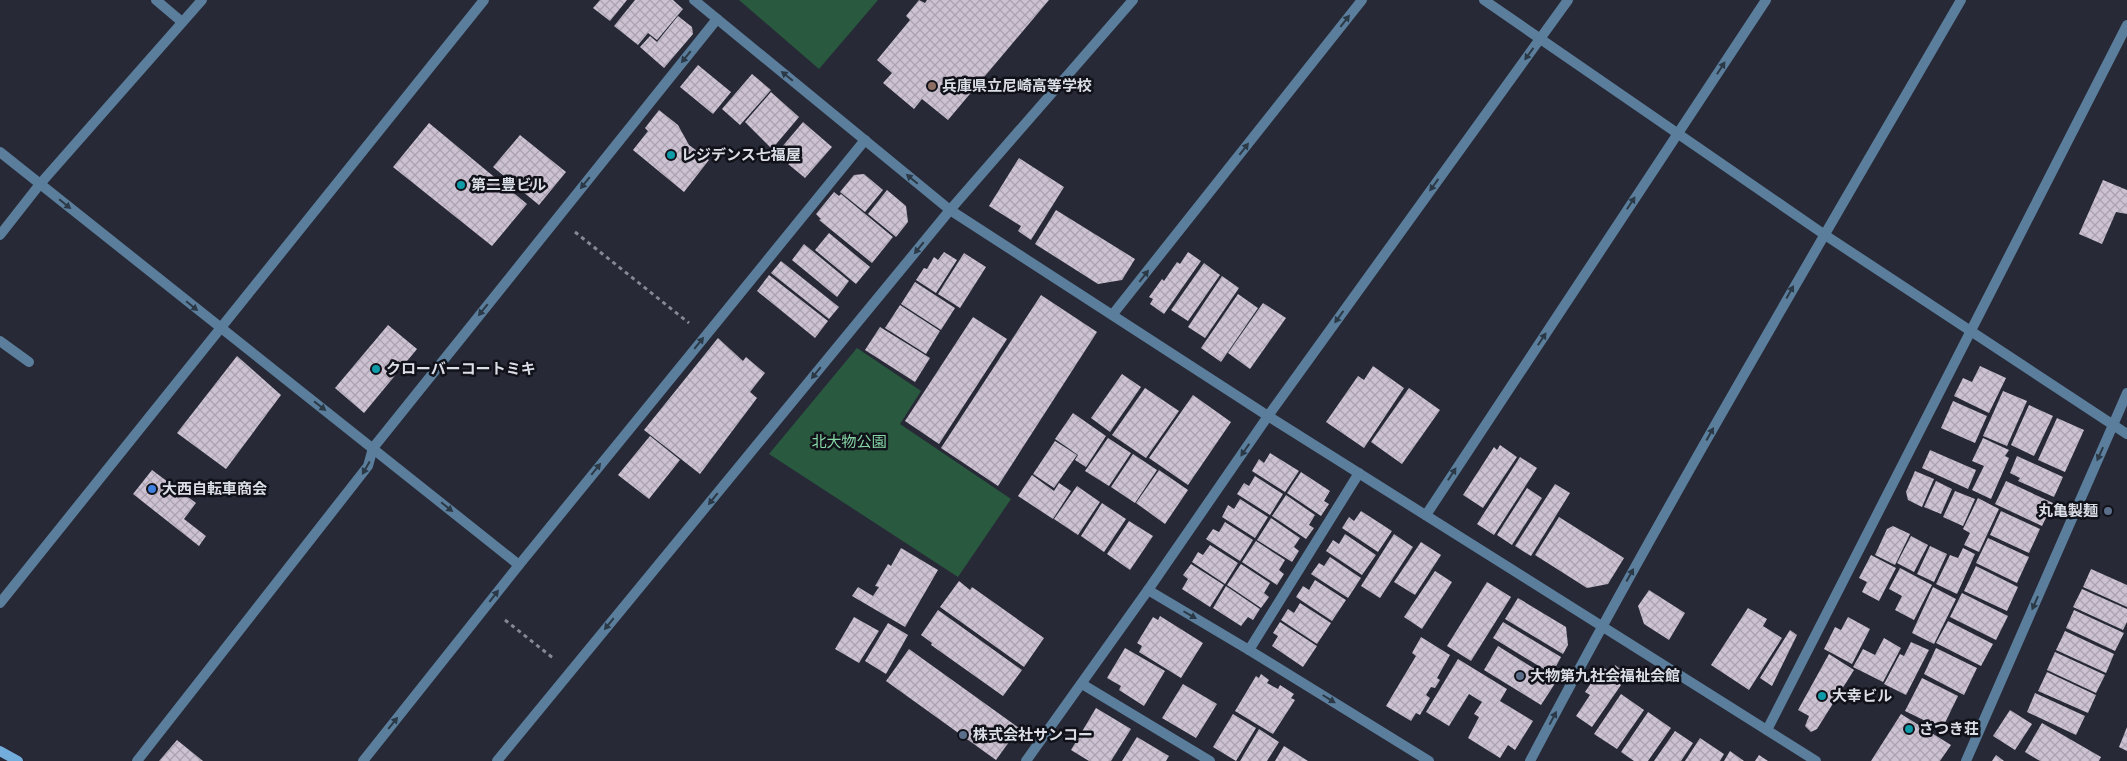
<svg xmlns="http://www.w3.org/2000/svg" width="2127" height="761" font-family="Cabin,'Noto Sans JP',sans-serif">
<defs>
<pattern id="building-cross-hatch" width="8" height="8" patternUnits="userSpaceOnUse" patternTransform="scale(1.25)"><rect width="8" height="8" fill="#cdc2d2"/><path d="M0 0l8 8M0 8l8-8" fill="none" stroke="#aaa2af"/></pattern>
</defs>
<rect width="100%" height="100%" fill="#272937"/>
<!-- green -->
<g fill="#29593e">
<polygon points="739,0 878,0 819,69"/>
<polygon points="857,348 921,391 900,424 1011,499 958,577 769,454"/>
</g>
<!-- building -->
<g fill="url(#building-cross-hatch)">
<polygon points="600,0 627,0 610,21 593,8"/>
<polygon points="635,0 673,0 683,9 657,40 648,33 638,45 614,26"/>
<polygon points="919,0 925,3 927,0 1049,0 948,120 922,99 914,109 883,83 892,73 877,60 910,20 906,16"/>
<polygon points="678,16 692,27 693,34 664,68 640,47 650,36 657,42"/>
<polygon points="698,65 731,92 713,114 680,87"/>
<polygon points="752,74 771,90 740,125 722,109"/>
<polygon points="771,92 799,117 772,149 745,122"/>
<polygon points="659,110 678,125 689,145 709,160 684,192 633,150 648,131 645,128"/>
<polygon points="803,122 832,147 805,178 776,154"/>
<polygon points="429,123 527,204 492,246 393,167"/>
<polygon points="520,135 566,172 539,205 493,167"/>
<polygon points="1019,158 1064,187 1031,240 1018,231 1021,226 989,206"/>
<polygon points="864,174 883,190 865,212 840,192 854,175"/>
<polygon points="2103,180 2127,190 2127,214 2116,212 2102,244 2079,234"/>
<polygon points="887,190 906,206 908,222 896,237 868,214"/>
<polygon points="834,192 839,196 841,194 893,237 872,263 819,220 821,219 816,214"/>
<polygon points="1056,210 1135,259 1122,280 1098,284 1035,244"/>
<polygon points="829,233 870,267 856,284 815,250"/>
<polygon points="804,244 849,281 837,297 792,260"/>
<polygon points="944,252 957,260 936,293 916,280 924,268 927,269 934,257 938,260"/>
<polygon points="1188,252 1201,261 1164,314 1150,304 1153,299 1149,297 1162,279 1164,281 1177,262 1180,264"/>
<polygon points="964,253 986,267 960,308 938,294"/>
<polygon points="781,261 839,307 829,319 771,273"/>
<polygon points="1204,263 1220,275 1188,321 1171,310"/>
<polygon points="769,275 828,321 815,338 757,291"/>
<polygon points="1222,276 1239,288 1205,338 1188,327"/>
<polygon points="915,282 955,308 941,330 901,304"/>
<polygon points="1238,294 1258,308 1221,362 1201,348"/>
<polygon points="1041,295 1097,332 998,486 941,448"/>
<polygon points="1263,303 1286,318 1250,369 1228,353"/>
<polygon points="900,305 940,331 926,354 885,328"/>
<polygon points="973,317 1007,339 939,444 905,421"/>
<polygon points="388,325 417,349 364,413 335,388"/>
<polygon points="880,327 930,358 915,382 865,350"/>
<polygon points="718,338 743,361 746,357 765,373 750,392 757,398 700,474 644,430"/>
<polygon points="237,356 281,395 226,469 177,433"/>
<polygon points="1373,366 1404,388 1364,448 1326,422 1358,376 1364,380"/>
<polygon points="1980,366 2006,378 1989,413 1954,396 1963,378 1972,382"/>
<polygon points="1122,374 1141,387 1110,432 1091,418"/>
<polygon points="1145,388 1179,411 1146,458 1112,435"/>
<polygon points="1409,388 1440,410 1402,464 1371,442"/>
<polygon points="2003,391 2027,401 2007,446 1983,436"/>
<polygon points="1193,395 1231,422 1188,485 1149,458"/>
<polygon points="1953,401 1987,416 1975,443 1941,428"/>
<polygon points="2029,405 2053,416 2034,456 2011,445"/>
<polygon points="1073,413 1106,436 1086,467 1075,460 1078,455 1055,439"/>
<polygon points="2057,418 2084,430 2065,472 2038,460"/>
<polygon points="650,436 680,460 649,499 618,475"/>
<polygon points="1108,438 1131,453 1109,486 1085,471"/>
<polygon points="1983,438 2009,450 2005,456 2009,458 1991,499 1972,490 1984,466 1972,461"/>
<polygon points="1055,441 1077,455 1054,488 1033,474"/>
<polygon points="1500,445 1517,457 1483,508 1463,495 1494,447 1497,450"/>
<polygon points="1930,450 1976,470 1968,489 1922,468"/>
<polygon points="1270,453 1299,471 1285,492 1252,471 1259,459 1264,463"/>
<polygon points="1133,454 1157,470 1135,503 1111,487"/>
<polygon points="2017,456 2063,477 2054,497 2018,481 2020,478 2010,473"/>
<polygon points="1520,457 1537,468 1494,535 1477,524"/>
<polygon points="152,470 196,503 184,519 206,536 199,546 133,494"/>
<polygon points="1159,470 1188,490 1165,524 1136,503"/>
<polygon points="1915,471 1934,479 1922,507 1908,500 1906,492"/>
<polygon points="1301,472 1330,491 1324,501 1329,504 1321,516 1287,493"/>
<polygon points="1032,475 1054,491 1059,483 1071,491 1053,519 1018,496"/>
<polygon points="1255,476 1283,494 1270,515 1237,494 1244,483 1249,486"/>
<polygon points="1936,481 1952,489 1941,514 1924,507"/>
<polygon points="2006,481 2053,503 2042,526 1995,504"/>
<polygon points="1555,484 1570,493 1531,556 1515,546"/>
<polygon points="1077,486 1100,502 1078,535 1054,519"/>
<polygon points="1527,488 1542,498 1512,545 1497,535"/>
<polygon points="1955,491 1975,499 1963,526 1943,517"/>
<polygon points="1286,495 1315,515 1309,525 1314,528 1306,539 1272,516"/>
<polygon points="1978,498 1999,509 1979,552 1964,545 1970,533 1963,529"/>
<polygon points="1240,499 1268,517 1255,538 1222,517 1228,505 1234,509"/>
<polygon points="1102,503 1126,519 1104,552 1081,536"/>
<polygon points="1361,511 1392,531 1378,552 1342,528 1349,517 1354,521"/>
<polygon points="2001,511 2040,529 2029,553 1990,535"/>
<polygon points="1559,517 1624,558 1608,584 1587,588 1535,555"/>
<polygon points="1271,518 1300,538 1294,547 1299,551 1292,562 1257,540"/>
<polygon points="1129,521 1153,536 1130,570 1107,554"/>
<polygon points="1225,522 1253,540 1240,561 1206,539 1213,529 1219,532"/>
<polygon points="1893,526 1910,534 1895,565 1875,555 1887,529"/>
<polygon points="1345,534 1376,555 1362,575 1326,551 1333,540 1339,544"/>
<polygon points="1394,534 1413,547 1380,598 1361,586"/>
<polygon points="1911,536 1928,545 1914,572 1897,563"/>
<polygon points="1988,538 2029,557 2017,583 1976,563"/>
<polygon points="1256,541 1285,560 1279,570 1284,574 1277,585 1242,562"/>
<polygon points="1421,542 1441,555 1415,595 1394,582"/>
<polygon points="1210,545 1238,563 1225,584 1192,562 1198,552 1203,555"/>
<polygon points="1930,546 1947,554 1934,582 1917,574"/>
<polygon points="901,548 938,570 905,627 852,596 858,587 873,596 879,587 875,586 888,564 891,566"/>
<polygon points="1963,548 1975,554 1957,594 1936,584 1950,555 1958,558"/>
<polygon points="1871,555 1896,568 1879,601 1862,592 1867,582 1859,578"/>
<polygon points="1330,557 1361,578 1348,598 1311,574 1319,563 1324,566"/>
<polygon points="1191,564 1224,585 1210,607 1182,589 1188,579 1183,575"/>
<polygon points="1241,564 1270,583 1264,593 1269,597 1261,608 1227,585"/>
<polygon points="1976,566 2018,587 2007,611 1964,591"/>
<polygon points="1900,568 1932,585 1914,620 1895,610 1902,596 1889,589"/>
<polygon points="2091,569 2127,585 2127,607 2083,587"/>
<polygon points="1435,571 1452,582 1422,629 1404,617"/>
<polygon points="1315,580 1346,600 1332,621 1296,597 1303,586 1309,590"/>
<polygon points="959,581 970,590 972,587 1044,638 1024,667 940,607"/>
<polygon points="1487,582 1511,597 1471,661 1447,646"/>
<polygon points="1226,586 1260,609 1253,620 1248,617 1241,626 1213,608"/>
<polygon points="1933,587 1956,599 1934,644 1912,633"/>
<polygon points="2082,589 2127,609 2127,622 2123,630 2073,607"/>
<polygon points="1649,590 1685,613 1669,640 1644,624 1638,606"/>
<polygon points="1962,593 2008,616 1996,640 1950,617"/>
<polygon points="1518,598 1566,627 1568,645 1563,654 1505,619"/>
<polygon points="1300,603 1331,623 1317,644 1281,620 1288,609 1294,613"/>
<polygon points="1748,608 1767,619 1763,626 1782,638 1749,690 1711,665"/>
<polygon points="938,610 1022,670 1003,696 931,645 932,643 921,635"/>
<polygon points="2074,610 2124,633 2115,651 2066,628"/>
<polygon points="1160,616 1203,643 1181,678 1139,652 1142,646 1137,643 1153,617 1158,620"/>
<polygon points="854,617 879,631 859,663 835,649"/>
<polygon points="1848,617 1870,629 1852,664 1824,649 1835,627 1841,630"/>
<polygon points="1948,621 1993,644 1981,666 1936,643"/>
<polygon points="1280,622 1317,646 1303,667 1272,646 1278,636 1273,633"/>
<polygon points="1503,622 1561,657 1552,674 1493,638"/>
<polygon points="888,623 908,635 886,674 865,661"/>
<polygon points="1790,630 1797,635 1772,686 1760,678"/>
<polygon points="2065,631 2114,654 2106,673 2056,650"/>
<polygon points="1421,637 1450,655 1437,678 1440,680 1435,688 1431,687 1426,695 1430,698 1420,715 1416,713 1411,721 1386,706 1416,656 1412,653"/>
<polygon points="1884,638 1901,648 1883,682 1853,667 1863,649 1875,655"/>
<polygon points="1911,642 1929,650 1906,695 1884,684 1900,654 1904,656"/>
<polygon points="1498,646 1556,682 1541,705 1484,670"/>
<polygon points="1125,648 1165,671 1144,706 1119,690 1121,686 1107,678"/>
<polygon points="1936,648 1977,668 1964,695 1924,674"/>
<polygon points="909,649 1019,728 996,760 886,681"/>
<polygon points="2055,652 2105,675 2096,693 2047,670"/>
<polygon points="1829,654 1854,670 1817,729 1811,732 1805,726 1809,716 1798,710"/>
<polygon points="1458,659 1507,689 1500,701 1533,721 1515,750 1508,745 1500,758 1468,738 1479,717 1474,714 1482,702 1469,694 1449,726 1426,712"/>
<polygon points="1615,665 1624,672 1617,682 1621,685 1592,727 1576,716 1590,695 1585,692 1602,667 1611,672"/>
<polygon points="2047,672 2096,695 2088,713 2038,691"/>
<polygon points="1261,674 1269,680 1267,683 1278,689 1280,685 1294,694 1291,698 1295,700 1273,734 1235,711 1256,676 1259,678"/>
<polygon points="1922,678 1958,696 1942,729 1905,711"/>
<polygon points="1183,684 1217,704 1196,738 1162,718"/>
<polygon points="2035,693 2085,716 2076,735 2027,712"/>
<polygon points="1621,694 1644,710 1617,749 1594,734"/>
<polygon points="1096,708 1131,729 1111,761 1089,761 1071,750"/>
<polygon points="2010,710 2032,724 2015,750 1993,736"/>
<polygon points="1648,712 1671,728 1648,761 1634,761 1621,752"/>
<polygon points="1233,714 1256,728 1236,761 1213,747"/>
<polygon points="1901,714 1951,745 1940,761 1871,761"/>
<polygon points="2042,723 2101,757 2099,761 2040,761 2025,752"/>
<polygon points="2127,727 2127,751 2119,747"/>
<polygon points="1259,729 1279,742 1267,761 1240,761"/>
<polygon points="1675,731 1693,743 1681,761 1654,761"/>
<polygon points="1137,737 1169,756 1166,761 1122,761"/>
<polygon points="1700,738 1724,754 1720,761 1685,761"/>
<polygon points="177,740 203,761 159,761"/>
<polygon points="1284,746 1308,761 1275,761"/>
<polygon points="1730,751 1744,761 1724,761"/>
<polygon points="1759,755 1768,761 1755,761"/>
<polygon points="1996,755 2004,761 1992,761"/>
</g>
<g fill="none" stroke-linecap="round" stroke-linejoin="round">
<!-- path -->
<g stroke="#868894" stroke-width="3" stroke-dasharray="4 4" stroke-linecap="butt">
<polyline points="575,232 689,323"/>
<polyline points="505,620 553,658"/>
</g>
<!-- street -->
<g stroke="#5a7e9b" stroke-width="10">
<polyline points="156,0 182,22"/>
<polyline points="694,0 950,210 1268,416 1816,761"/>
<polyline points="1484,0 1825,235 2127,434"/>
<polyline points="0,152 519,565"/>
<polyline points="0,235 40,184 202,0"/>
<polyline points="1113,314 1362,0"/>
<polyline points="0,341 29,362"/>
<polyline points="1426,515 1766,0"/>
<polyline points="1148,590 1249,650 1429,761"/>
<polyline points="0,603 484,0"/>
<polyline points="1249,650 1359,473"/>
<polyline points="1082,684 1210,761"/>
<polyline points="1767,730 2127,25"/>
<polyline points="137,761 368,466 373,448 717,19"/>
<polyline points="363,761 519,565 865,140"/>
<polyline points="497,761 950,210 1133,0"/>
<polyline points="1026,761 1148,590 1268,416 1568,0"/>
<path d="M1530,761c136,-258 285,-509 431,-761"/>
<polyline points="1966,761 2127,393"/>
</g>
<!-- secondary -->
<polyline stroke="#73addc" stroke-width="10" points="0,751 18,761"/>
</g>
<!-- one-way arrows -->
<defs><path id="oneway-solid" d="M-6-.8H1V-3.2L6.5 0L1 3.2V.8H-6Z" transform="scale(1.25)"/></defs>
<g fill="#2b3846">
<use href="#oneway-solid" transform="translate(1345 21) rotate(-52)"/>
<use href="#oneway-solid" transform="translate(1529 54) rotate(126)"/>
<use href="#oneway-solid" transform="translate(686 57) rotate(129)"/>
<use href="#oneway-solid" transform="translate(1721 68) rotate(-57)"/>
<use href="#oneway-solid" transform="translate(787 76) rotate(-141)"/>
<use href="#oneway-solid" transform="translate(1244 149) rotate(-52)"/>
<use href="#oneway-solid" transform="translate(912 179) rotate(-140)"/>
<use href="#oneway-solid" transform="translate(585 183) rotate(129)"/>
<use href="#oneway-solid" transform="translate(1434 185) rotate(126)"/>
<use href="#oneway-solid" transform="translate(1631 203) rotate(-57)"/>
<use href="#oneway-solid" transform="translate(65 204) rotate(39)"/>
<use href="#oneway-solid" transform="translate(919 248) rotate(129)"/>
<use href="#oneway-solid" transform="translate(1144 276) rotate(-52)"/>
<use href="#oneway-solid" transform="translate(1790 292) rotate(-61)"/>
<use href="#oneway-solid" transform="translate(192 306) rotate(39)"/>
<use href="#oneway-solid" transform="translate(483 310) rotate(129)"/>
<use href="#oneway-solid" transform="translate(1339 317) rotate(126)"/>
<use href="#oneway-solid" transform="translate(1542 339) rotate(-57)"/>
<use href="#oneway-solid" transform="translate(699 343) rotate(-51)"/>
<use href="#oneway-solid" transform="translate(816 373) rotate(129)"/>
<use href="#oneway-solid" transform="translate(320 406) rotate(38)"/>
<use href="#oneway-solid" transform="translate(1710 434) rotate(-61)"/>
<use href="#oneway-solid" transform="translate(1245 450) rotate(125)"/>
<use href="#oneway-solid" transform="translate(2100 454) rotate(114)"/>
<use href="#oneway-solid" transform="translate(366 468) rotate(120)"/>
<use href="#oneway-solid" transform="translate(596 469) rotate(-51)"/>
<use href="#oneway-solid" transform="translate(1452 474) rotate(-57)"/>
<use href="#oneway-solid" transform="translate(713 499) rotate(129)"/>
<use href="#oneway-solid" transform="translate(447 507) rotate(39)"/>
<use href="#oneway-solid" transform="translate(1630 575) rotate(-61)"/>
<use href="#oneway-solid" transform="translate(494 596) rotate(-52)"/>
<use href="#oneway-solid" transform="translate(2035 603) rotate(114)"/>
<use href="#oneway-solid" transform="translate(1190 615) rotate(30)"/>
<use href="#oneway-solid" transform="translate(609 624) rotate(129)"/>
<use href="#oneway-solid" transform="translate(1329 699) rotate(32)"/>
<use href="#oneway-solid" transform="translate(1553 718) rotate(-62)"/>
<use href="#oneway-solid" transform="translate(393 723) rotate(-51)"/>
</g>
<!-- markers -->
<circle fill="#8d6e63" stroke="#111219" stroke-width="2" cx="932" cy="86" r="5"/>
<g fill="#0f9aa8" stroke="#111219" stroke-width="2">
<circle cx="671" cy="155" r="5"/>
<circle cx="461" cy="185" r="5"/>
<circle cx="376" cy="369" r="5"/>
<circle cx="1822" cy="696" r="5"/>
<circle cx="1909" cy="729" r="5"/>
</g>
<circle fill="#3f7fe0" stroke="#111219" stroke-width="2" cx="152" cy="489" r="5"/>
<g fill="#5c6f8a" stroke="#111219" stroke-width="2">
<circle cx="2108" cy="511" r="5"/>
<circle cx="1520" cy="676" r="5"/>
<circle cx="963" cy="735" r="5"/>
</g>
<g text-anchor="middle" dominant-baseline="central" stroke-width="5" stroke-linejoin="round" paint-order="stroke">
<!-- poi labels -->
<g font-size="15" font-weight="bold" fill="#dbdde7" stroke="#111219" text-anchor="start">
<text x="942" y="86">兵庫県立尼崎高等学校</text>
<text x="681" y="155">レジデンス七福屋</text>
<text x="471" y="185">第二豊ビル</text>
<text x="386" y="369">クローバーコートミキ</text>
<text x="162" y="489">大西自転車商会</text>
<text x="2098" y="511" text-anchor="end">丸亀製麺</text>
<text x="1530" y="676">大物第九社会福祉会館</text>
<text x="1832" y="696">大幸ビル</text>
<text x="1919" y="729">さつき荘</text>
<text x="973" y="735">株式会社サンコー</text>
</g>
<!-- park labels -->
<g font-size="15" fill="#86d6a6" stroke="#111219">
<text x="849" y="442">北大物公園</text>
</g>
</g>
</svg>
